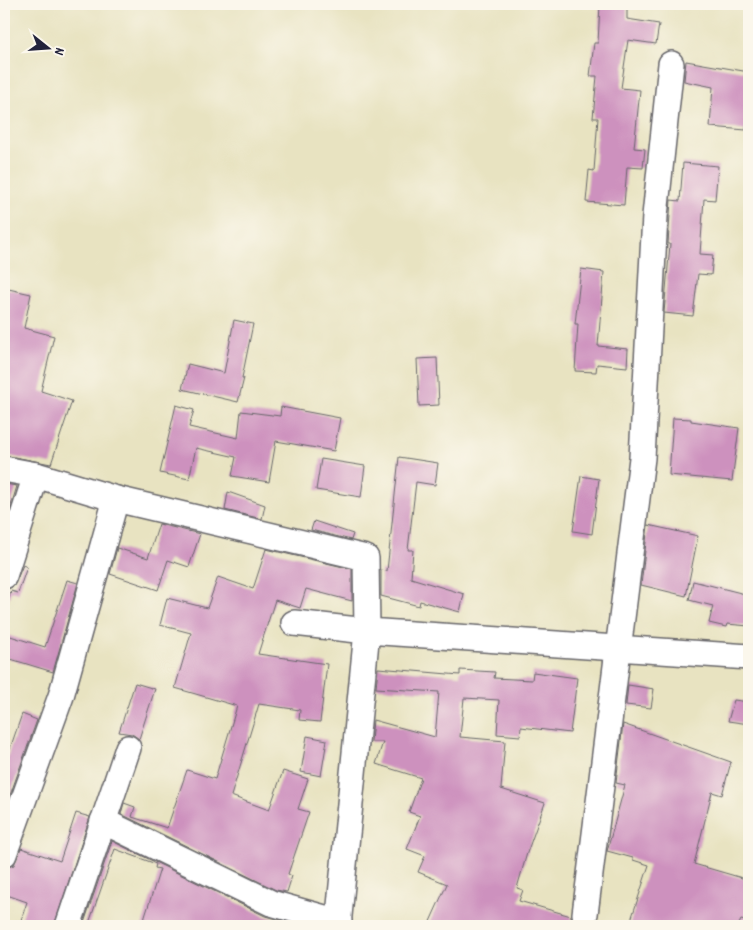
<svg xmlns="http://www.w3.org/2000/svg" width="753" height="930" font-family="Dekko,sans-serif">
<rect width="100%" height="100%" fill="#fbf7ec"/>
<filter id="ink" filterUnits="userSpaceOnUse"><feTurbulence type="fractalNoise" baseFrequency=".02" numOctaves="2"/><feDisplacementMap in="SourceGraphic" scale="10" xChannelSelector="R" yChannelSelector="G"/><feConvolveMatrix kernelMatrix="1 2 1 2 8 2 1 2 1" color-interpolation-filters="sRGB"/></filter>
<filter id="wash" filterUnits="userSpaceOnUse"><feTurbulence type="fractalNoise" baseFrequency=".0096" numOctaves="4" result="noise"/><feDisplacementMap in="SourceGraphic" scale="20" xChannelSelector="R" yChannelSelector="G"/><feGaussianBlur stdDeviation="1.12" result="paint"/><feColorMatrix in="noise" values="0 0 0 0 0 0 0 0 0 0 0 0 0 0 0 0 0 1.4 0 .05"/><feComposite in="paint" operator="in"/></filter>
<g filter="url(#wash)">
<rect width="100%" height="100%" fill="#e8e3c1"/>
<g id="blocks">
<!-- building -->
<g fill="#cd91be">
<polygon points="600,4 627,4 627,19 659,24 656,44 628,40 621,88 640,90 634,148 645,149 643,168 627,167 624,205 586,202 589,170 594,171 598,118 593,118 597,76 590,76 594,43 598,43"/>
<polygon points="686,61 749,72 749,95 746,130 710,127 713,87 684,81"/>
<polygon points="683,163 718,166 715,200 704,199 700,254 713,255 711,275 698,274 693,316 664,313 670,244 668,244 671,200 680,201"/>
<polygon points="581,269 604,272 598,346 628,349 627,367 597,364 596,372 575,371 578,324 575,324"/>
<polygon points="4,288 31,294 24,328 54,336 41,391 72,401 51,464 4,455"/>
<polygon points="234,320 253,324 242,378 244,378 238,402 182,389 188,364 224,373"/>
<polygon points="437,358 439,405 419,406 417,359"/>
<polygon points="176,405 194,410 189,427 238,438 241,411 280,416 281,407 340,418 334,451 276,441 269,482 232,476 236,457 196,448 189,479 160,473"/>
<polygon points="673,418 691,419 691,421 739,428 732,481 669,475"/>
<polygon points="399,457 438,463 435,485 416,482 408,550 413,550 411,578 464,594 460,612 420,601 419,606 381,596 381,570 387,571"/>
<polygon points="321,459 365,466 361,497 316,490"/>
<polygon points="581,476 599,479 592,534 573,531"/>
<polygon points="4,484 17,486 4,529"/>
<polygon points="228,492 265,505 262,519 225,510"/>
<polygon points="314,521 353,534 351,540 311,530"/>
<polygon points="159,524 200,534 189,567 168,560 158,590 110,574 117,548 148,558"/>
<polygon points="648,525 698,536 686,596 641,585"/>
<polygon points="266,549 352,569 352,601 306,589 300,608 275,600 258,654 327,664 320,722 299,720 300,710 259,704 231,796 269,810 283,771 308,779 298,809 309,812 288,874 292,876 287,892 276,890 121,814 124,803 135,807 132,817 167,828 187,770 215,779 237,706 175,688 191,633 160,625 167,598 207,608 218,577 253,589"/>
<polygon points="23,565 27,567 18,593 11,591 7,604 4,604 4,590 14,586"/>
<polygon points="67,580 78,583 53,672 4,657 4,634 45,647"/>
<polygon points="693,581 749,595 749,626 727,624 726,627 709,623 713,606 689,600"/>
<polygon points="378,668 460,675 460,670 495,672 494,678 532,680 533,672 577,678 570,733 521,727 520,736 497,734 499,700 464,698 460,737 505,741 501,789 545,803 527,853 517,888 523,890 519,901 571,916 572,920 578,926 428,926 447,884 418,872 425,856 407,849 420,816 409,812 421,778 376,764 383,742 371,742 373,720 435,737 439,692 376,688"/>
<polygon points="135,683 155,689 139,739 132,734 119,732"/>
<polygon points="628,685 654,689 651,708 626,705"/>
<polygon points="734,700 749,702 749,724 728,721"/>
<polygon points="22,714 37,720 4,812 4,766"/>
<polygon points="623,724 731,762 722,795 712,792 694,864 749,880 749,922 741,920 738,926 629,926 649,865 633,860 633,858 607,851 625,785 616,783"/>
<polygon points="307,736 327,740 321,776 301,772"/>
<polygon points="76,813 90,817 54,926 19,926 27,902 4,894 4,868 14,865 21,848 60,861"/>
<polygon points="112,841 265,916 301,926 142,926 160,869 155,868 156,864 115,849 88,926 83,926"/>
</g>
</g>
</g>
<g filter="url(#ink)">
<use href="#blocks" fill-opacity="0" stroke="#67666a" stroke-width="1"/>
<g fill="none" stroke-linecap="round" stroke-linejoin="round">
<defs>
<g id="street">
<polyline points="4,469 36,475 116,499 366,558 367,631 338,926"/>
<polyline points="4,576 36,475"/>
<polyline points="294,623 367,631 749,657"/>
<polyline points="103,821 271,903 339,922"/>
<polyline points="4,854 61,696 116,499"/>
<polyline points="585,914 642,458 655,216 671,64"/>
<polyline points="68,926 128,748"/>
</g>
</defs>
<!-- street casing -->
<use href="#street" stroke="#67666a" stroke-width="28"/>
<!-- street -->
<use href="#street" stroke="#fff" stroke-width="25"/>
</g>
</g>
<!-- margin -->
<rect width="753" height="930" fill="none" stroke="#fbf7ec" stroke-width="20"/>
<!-- north arrow -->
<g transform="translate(48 48) rotate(107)" stroke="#fbf7ec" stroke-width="4" paint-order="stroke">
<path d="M0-4L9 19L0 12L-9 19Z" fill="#22223b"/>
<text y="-8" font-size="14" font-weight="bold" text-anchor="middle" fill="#22223b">N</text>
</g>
</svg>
